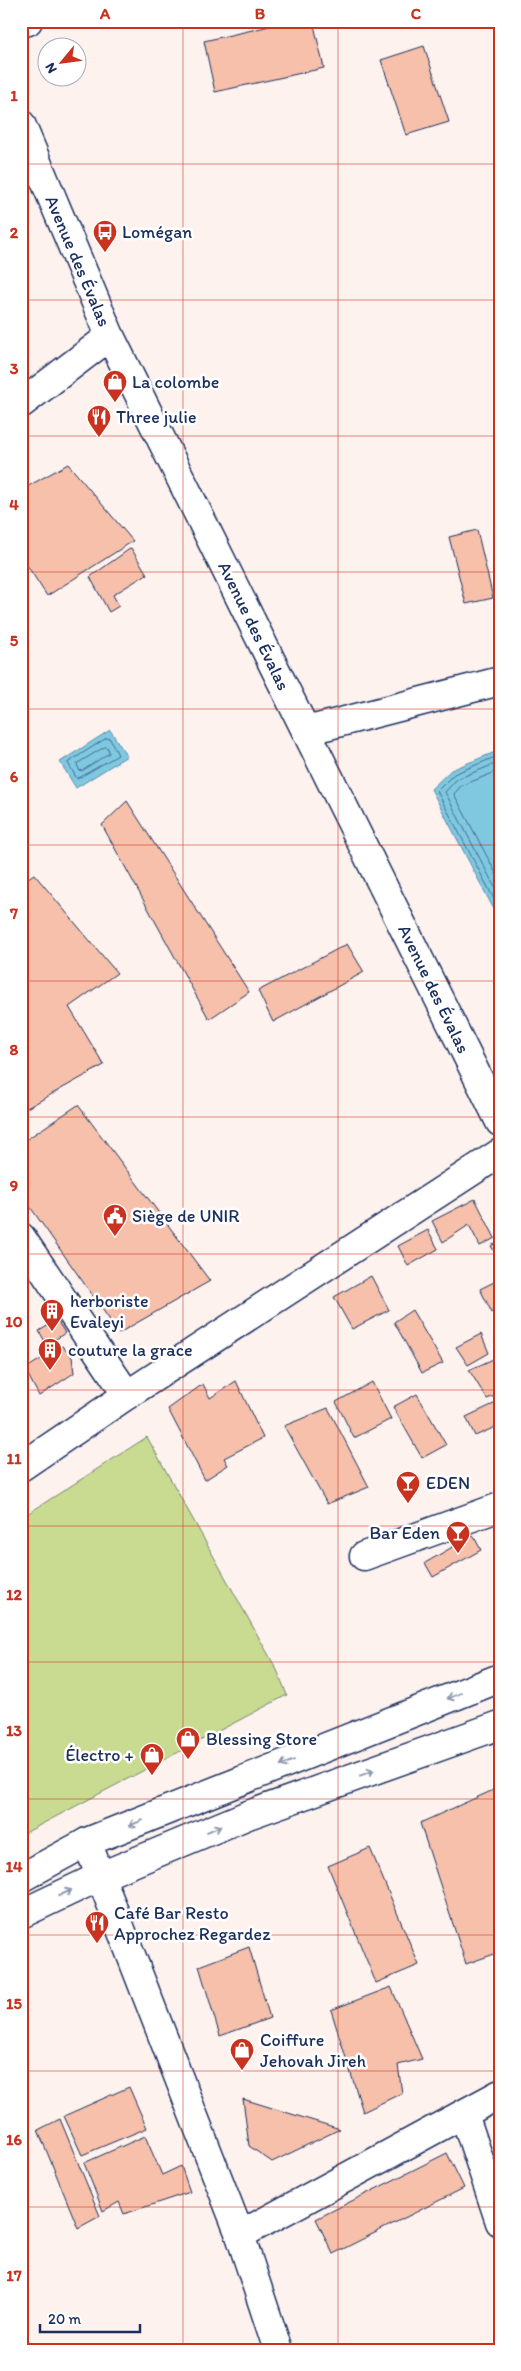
<svg xmlns="http://www.w3.org/2000/svg" width="521" height="2371" font-family="Itim,sans-serif">
<rect width="100%" height="100%" fill="#fdf2ee"/>
<filter id="ink" filterUnits="userSpaceOnUse"><feTurbulence type="fractalNoise" baseFrequency=".02" numOctaves="2"/><feDisplacementMap in="SourceGraphic" scale="10" xChannelSelector="R" yChannelSelector="G"/><feConvolveMatrix kernelMatrix="1 2 1 2 8 2 1 2 1" color-interpolation-filters="sRGB"/></filter>
<g filter="url(#ink)">
<!-- green -->
<polygon fill="#c9db90" stroke="#728577" points="147,1437 277,1670 287,1695 21,1835 21,1518"/>
<!-- water -->
<g fill="#7fc8e0" stroke="#578bac">
<polygon points="110,730 127,756 76,788 60,762"/>
<polygon points="500,750 500,921 431,789 451,770"/>
</g>
<g fill="none" stroke-linecap="round" stroke-linejoin="round">
<!-- shore -->
<g stroke="#436c92" stroke-width="1">
<polygon points="107,738 110,739 118,755 77,779 68,763"/>
<polygon points="105,747 108,748 109,753 82,771 79,770 77,764"/>
<polyline points="500,755 454,774 437,791 500,910"/>
<polyline points="500,762 457,779 445,792 500,897"/>
<polyline points="500,770 461,786 454,794 500,881"/>
</g>
</g>
<!-- building -->
<g fill="#f6c0aa" stroke="#1b2f5e">
<polygon points="292,21 313,21 324,68 215,92 204,41"/>
<polygon points="424,46 449,122 406,135 381,60"/>
<polygon points="68,464 133,541 47,596 21,556 21,490"/>
<polygon points="477,530 493,598 466,604 449,537"/>
<polygon points="131,548 147,574 113,595 119,606 109,612 90,577"/>
<polygon points="127,801 249,992 209,1019 102,825"/>
<polygon points="34,874 117,973 69,1007 104,1065 27,1108 21,1099 21,883"/>
<polygon points="347,944 364,972 273,1022 258,991"/>
<polygon points="78,1105 210,1281 119,1333 21,1194 21,1143"/>
<polygon points="475,1199 495,1238 480,1246 469,1225 443,1242 432,1221"/>
<polygon points="428,1230 438,1249 408,1266 398,1246"/>
<polygon points="499,1241 500,1242 500,1261 491,1246"/>
<polygon points="371,1276 389,1310 352,1329 334,1297"/>
<polygon points="500,1279 500,1310 492,1313 480,1289"/>
<polygon points="412,1310 443,1363 422,1373 394,1322"/>
<polygon points="57,1320 65,1333 47,1345 39,1331"/>
<polygon points="481,1334 489,1353 468,1365 456,1347"/>
<polygon points="62,1346 72,1357 74,1373 39,1396 25,1369"/>
<polygon points="500,1356 500,1394 487,1399 469,1370"/>
<polygon points="236,1381 263,1438 224,1458 228,1465 205,1480 168,1409 203,1384 210,1398"/>
<polygon points="372,1382 391,1419 354,1438 336,1402"/>
<polygon points="417,1394 446,1445 422,1458 393,1407"/>
<polygon points="500,1401 500,1425 475,1436 466,1417"/>
<polygon points="328,1408 369,1487 327,1504 284,1426"/>
<polygon points="473,1535 481,1550 433,1577 425,1563"/>
<polygon points="500,1787 500,1952 466,1964 420,1823"/>
<polygon points="370,1848 419,1965 376,1983 328,1866"/>
<polygon points="249,1947 270,2018 220,2036 199,1966"/>
<polygon points="391,1987 422,2059 398,2065 402,2093 363,2112 331,2010"/>
<polygon points="129,2087 147,2128 82,2155 64,2116"/>
<polygon points="243,2099 340,2129 272,2162 249,2146"/>
<polygon points="60,2119 100,2216 78,2228 38,2130"/>
<polygon points="145,2136 162,2175 181,2166 190,2192 124,2214 119,2202 103,2211 84,2163"/>
<polygon points="447,2153 464,2188 333,2254 316,2219"/>
</g>
<g fill="none" stroke-linecap="round" stroke-linejoin="round">
<defs>
<g id="street">
<polyline points="21,404 110,336"/>
<polyline points="306,731 500,681"/>
<polyline points="21,1237 127,1395"/>
<polyline points="21,1467 127,1395 500,1153"/>
<polyline points="364,1556 500,1507"/>
<polyline points="87,1842 240,2235 278,2350"/>
<polyline points="464,2114 500,2222"/>
<polyline points="240,2235 500,2094"/>
</g>
<g id="secondary">
<polyline points="21,124 110,336 500,1122"/>
<polyline points="21,1878 87,1842 500,1678"/>
<polyline points="21,1914 101,1876 248,1815 500,1725"/>
</g>
<polyline id="primary" points="21,23 28,21"/>
</defs>
<!-- street casing -->
<use href="#street" stroke="#1b2f5e" stroke-width="31"/>
<!-- secondary casing -->
<use href="#secondary" stroke="#1b2f5e" stroke-width="31"/>
<!-- primary casing -->
<use href="#primary" stroke="#1b2f5e" stroke-width="31"/>
<!-- street -->
<use href="#street" stroke="#fff" stroke-width="28"/>
<!-- secondary -->
<use href="#secondary" stroke="#fff" stroke-width="28"/>
<!-- primary -->
<use href="#primary" stroke="#fff" stroke-width="28"/>
</g>
<!-- one-way arrows -->
<defs><path id="oneway-shaft" d="M-6 0H5M1.5-3L5.5 0L1.5 3" fill="none" stroke-width="1.6" stroke-linecap="round" stroke-linejoin="round" transform="scale(1.25)"/></defs>
<g stroke="#8d97ae">
<use href="#oneway-shaft" transform="translate(454 1696) rotate(158)"/>
<use href="#oneway-shaft" transform="translate(287 1763) rotate(158)"/>
<use href="#oneway-shaft" transform="translate(367 1773) rotate(-20)"/>
<use href="#oneway-shaft" transform="translate(136 1823) rotate(158)"/>
<use href="#oneway-shaft" transform="translate(214 1829) rotate(-23)"/>
<use href="#oneway-shaft" transform="translate(65 1893) rotate(-25)"/>
</g>
</g>
<!-- grid -->
<path fill="none" stroke="#c8321e" stroke-width="1" stroke-opacity="0.55" d="M183,21v2329M338,21v2329M21,164h479M21,300h479M21,436h479M21,572h479M21,709h479M21,845h479M21,981h479M21,1117h479M21,1254h479M21,1390h479M21,1526h479M21,1662h479M21,1799h479M21,1935h479M21,2071h479M21,2207h479"/>
<!-- icons -->
<defs>
<symbol id="bus-pin" viewBox="-11 -11 22 30"><path d="M0 17L-7.5 6A9.5 9.5 0 1 1 7.5 6Z" fill="#c8321e" stroke="#fff"/><path d="M-5-6H5V4H4V6H2V4H-2V6H-4V4H-5ZM-3.5-4V0h7V-4ZM-3.5 1.2v1.5H-2V1.2ZM2 1.2v1.5H3.5V1.2Z" fill="#fff"/></symbol>
<symbol id="shop-pin" viewBox="-11 -11 22 30"><path d="M0 17L-7.5 6A9.5 9.5 0 1 1 7.5 6Z" fill="#c8321e" stroke="#fff"/><path d="M-5-2.5h2.3a2.7 3.5 0 0 1 5.4 0H5L5.5 6h-11ZM-1.5-2.5h3a1.5 2.3 0 0 0-3 0Z" fill="#fff"/></symbol>
<symbol id="restaurant-pin" viewBox="-11 -11 22 30"><path d="M0 17L-7.5 6A9.5 9.5 0 1 1 7.5 6Z" fill="#c8321e" stroke="#fff"/><path d="M-5-6h1v4h1v-4h1v4h1v-4h1v5L-1.5 .5V6h-2V.5L-5-1ZM5-6V6H3V1.5H1.5Q1.5-4 5-6Z" fill="#fff"/></symbol>
<symbol id="civic-pin" viewBox="-11 -11 22 30"><path d="M0 17L-7.5 6A9.5 9.5 0 1 1 7.5 6Z" fill="#c8321e" stroke="#fff"/><path d="M-.6-6.5H3V-4.5H.6V-3L4-1V1h2V6H-6V1h2V-1L-.6-3ZM-1.2 2.5V6h2.4V2.5Z" fill="#fff"/></symbol>
<symbol id="building-pin" viewBox="-11 -11 22 30"><path d="M0 17L-7.5 6A9.5 9.5 0 1 1 7.5 6Z" fill="#c8321e" stroke="#fff"/><path d="M-4-6H4V6H1V3H-1V6H-4ZM-2.5-4.3h1.7v1.8h-1.7ZM.8-4.3h1.7v1.8H.8ZM-2.5-1h1.7V.8h-1.7ZM.8-1h1.7V.8H.8Z" fill="#fff"/></symbol>
<symbol id="bar-pin" viewBox="-11 -11 22 30"><path d="M0 17L-7.5 6A9.5 9.5 0 1 1 7.5 6Z" fill="#c8321e" stroke="#fff"/><path d="M-6-5H6L.8 .8V4.5H3.5V6h-7V4.5H-.8V.8Z" fill="#fff"/></symbol>
</defs>
<g fill-rule="evenodd">
<use href="#bus-pin" x="91" y="218" width="28" height="38"/>
<use href="#shop-pin" x="101" y="368" width="28" height="38"/>
<use href="#restaurant-pin" x="85" y="403" width="28" height="38"/>
<use href="#civic-pin" x="101" y="1202" width="28" height="38"/>
<use href="#building-pin" x="38" y="1297" width="28" height="38"/>
<use href="#building-pin" x="36" y="1336" width="28" height="38"/>
<use href="#bar-pin" x="394" y="1469" width="28" height="38"/>
<use href="#bar-pin" x="444" y="1519" width="28" height="38"/>
<use href="#shop-pin" x="174" y="1725" width="28" height="38"/>
<use href="#shop-pin" x="138" y="1741" width="28" height="38"/>
<use href="#restaurant-pin" x="83" y="1909" width="28" height="38"/>
<use href="#shop-pin" x="228" y="2036" width="28" height="38"/>
</g>
<g text-anchor="middle" dominant-baseline="central" stroke-width="5" stroke-linejoin="round" paint-order="stroke">
<!-- poi labels -->
<g font-size="18" fill="#1b2f5e" stroke="#fff" text-anchor="start">
<text x="122" y="232">Lomégan</text>
<text x="132" y="382">La colombe</text>
<text x="116" y="417">Three julie</text>
<text x="132" y="1216">Siège de UNIR</text>
<text x="70" y="1301">herboriste<tspan x="70" dy="21">Evaleyi</tspan></text>
<text x="68" y="1350">couture la grace</text>
<text x="426" y="1483">EDEN</text>
<text x="440" y="1533" text-anchor="end">Bar Eden</text>
<text x="206" y="1739">Blessing Store</text>
<text x="134" y="1755" text-anchor="end">Électro +</text>
<text x="114" y="1913">Café Bar Resto<tspan x="114" dy="21">Approchez Regardez</tspan></text>
<text x="260" y="2040">Coiffure<tspan x="260" dy="21">Jehovah Jireh</tspan></text>
</g>
<!-- street labels -->
<g font-size="18" fill="#1b2f5e" stroke="#fff">
<text transform="translate(78 261) rotate(67)">Avenue des Évalas</text>
<text transform="translate(254 626) rotate(64)">Avenue des Évalas</text>
<text transform="translate(434 989) rotate(64)">Avenue des Évalas</text>
</g>
</g>
<!-- margin -->
<rect width="521" height="2371" fill="none" stroke="#fff" stroke-width="55"/>
<!-- north arrow -->
<g transform="translate(62 62) rotate(241)"><circle r="24" fill="#ffffff" stroke="#a4acbf"/>
<path d="M0-4L9 19L0 12L-9 19Z" fill="#c8321e"/>
<text y="-8" font-size="14" font-weight="bold" text-anchor="middle" fill="#1b2f5e">N</text>
</g>
<!-- scale -->
<path d="M40 2324v8h100v-8" fill="none" stroke="#1b2f5e" stroke-width="2.5"/>
<text x="48" y="2324" font-size="15" fill="#1b2f5e" stroke="#ffffff" stroke-width="4" paint-order="stroke">20 m</text>
<rect x="28" y="28" width="466" height="2316" fill="none" stroke="#c8321e" stroke-width="2"/>
<g font-size="16" text-anchor="middle" font-weight="bold" fill="#c8321e">
<text x="105" y="19">A</text>
<text x="260" y="19">B</text>
<text x="416" y="19">C</text>
<text x="14" y="101">1</text>
<text x="14" y="238">2</text>
<text x="14" y="374">3</text>
<text x="14" y="510">4</text>
<text x="14" y="646">5</text>
<text x="14" y="782">6</text>
<text x="14" y="919">7</text>
<text x="14" y="1055">8</text>
<text x="14" y="1191">9</text>
<text x="14" y="1327">10</text>
<text x="14" y="1464">11</text>
<text x="14" y="1600">12</text>
<text x="14" y="1736">13</text>
<text x="14" y="1872">14</text>
<text x="14" y="2009">15</text>
<text x="14" y="2145">16</text>
<text x="14" y="2281">17</text>
</g>
</svg>
